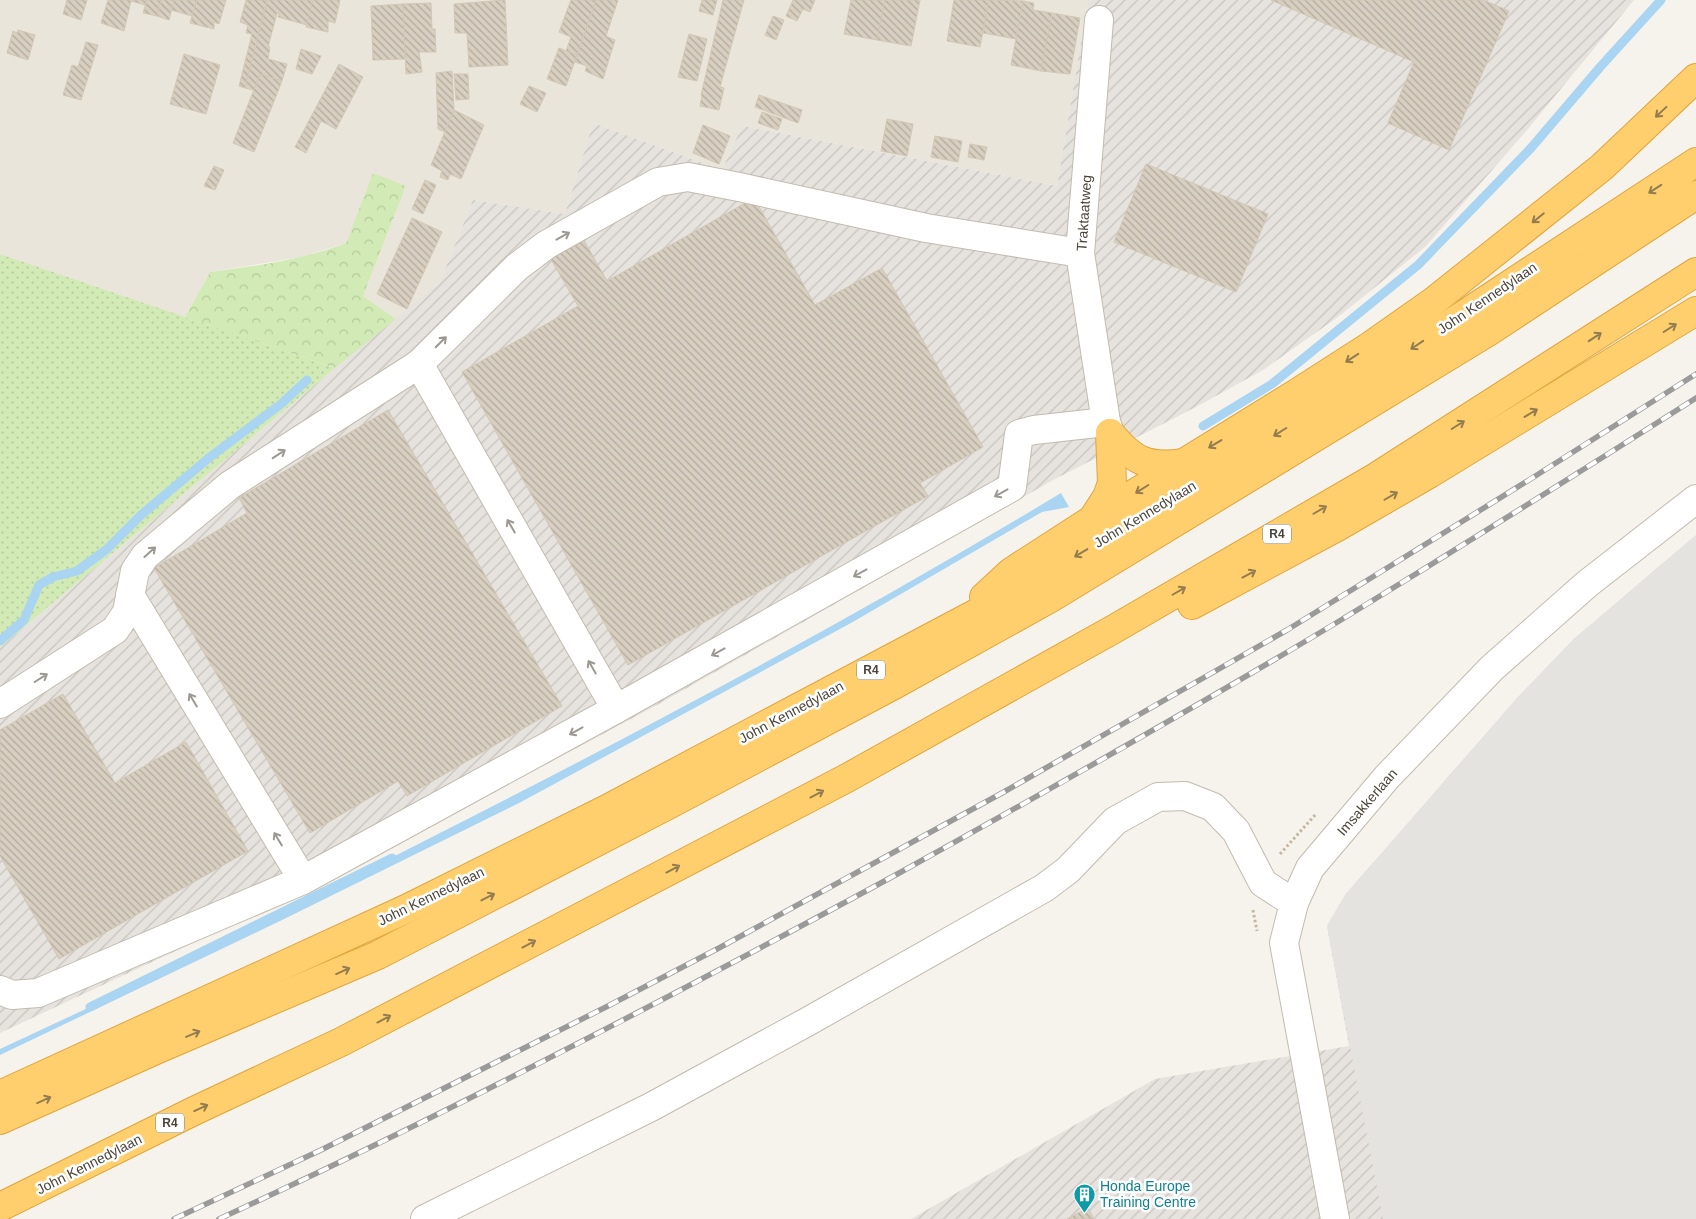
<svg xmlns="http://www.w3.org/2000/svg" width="1696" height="1219" font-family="Helvetica,sans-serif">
<defs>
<pattern id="industrial-furrows" width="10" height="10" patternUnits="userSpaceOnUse" patternTransform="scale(1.25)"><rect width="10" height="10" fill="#e6e2dd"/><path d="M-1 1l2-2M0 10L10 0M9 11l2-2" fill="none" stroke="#c7c3be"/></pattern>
<pattern id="grass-dots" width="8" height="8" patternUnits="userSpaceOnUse" patternTransform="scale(1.25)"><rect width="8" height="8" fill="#d2eab5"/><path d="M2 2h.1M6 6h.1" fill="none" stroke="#b6ca9c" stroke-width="1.8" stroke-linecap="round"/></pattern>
<pattern id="forest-crowns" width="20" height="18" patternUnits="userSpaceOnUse" patternTransform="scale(1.25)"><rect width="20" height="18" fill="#d2eab5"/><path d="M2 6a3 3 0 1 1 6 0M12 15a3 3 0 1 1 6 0" fill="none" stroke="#b6ca9c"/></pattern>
<pattern id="building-back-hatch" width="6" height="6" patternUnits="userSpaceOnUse" patternTransform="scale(1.25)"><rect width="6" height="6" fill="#d8cfc1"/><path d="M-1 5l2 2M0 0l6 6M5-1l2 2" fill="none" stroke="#b1aa9e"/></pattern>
</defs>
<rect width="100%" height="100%" fill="#f6f3ec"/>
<!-- residential -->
<polygon fill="#eae5da" points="0,0 1088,0 1057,186 742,126 722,170 593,123 565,214 473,200 440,282 396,319 363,296 406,186 373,174 346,243 302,257 210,272 185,317 0,254"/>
<!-- industrial -->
<g fill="url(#industrial-furrows)">
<polygon points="1088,0 1634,0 1527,130 1425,247 1338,317 1263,370 1196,407 1055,479 659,704 347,871 0,1033 0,647 335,368 440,282 473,200 565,214 593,123 722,170 742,126 1057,186"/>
<polygon points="1696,535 1696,1219 911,1219 1155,1079 1349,1046 1327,926 1345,895 1517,698 1575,638"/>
</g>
<!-- grass -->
<polygon fill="url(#grass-dots)" points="0,254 335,368 0,647"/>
<!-- forest -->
<path fill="url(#forest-crowns)" d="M373,173l33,13 -43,110 33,23 -61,49 -150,-51 25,-45c46,-6 92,-12 136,-29z"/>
<!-- parking -->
<polygon fill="#e5e3e0" points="1696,535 1696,1219 1383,1219 1327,926 1345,895 1517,698 1575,638"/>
<!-- water -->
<path fill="#a9d4f2" d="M1061,493l8,14 -27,5 -191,111 -330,179 -241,119 -280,134v-6c148,-68 293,-141 438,-215 211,-107 420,-218 623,-341z"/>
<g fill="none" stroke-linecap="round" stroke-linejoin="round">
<!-- stream -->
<g stroke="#a9d4f2" stroke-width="9">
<polyline points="1203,426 1272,384 1418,265 1531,148 1601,66 1661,0"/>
<polyline points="0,641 24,620 39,585 53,577 77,571 107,549 141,515 210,457 281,404 307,380"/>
<polyline points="90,1007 392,858"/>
</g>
</g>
<!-- building -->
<g fill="url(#building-back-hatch)" stroke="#d3c7b4">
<polygon points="67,0 87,0 81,20 63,14"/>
<polygon points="108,0 147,0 145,5 131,1 124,31 101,23"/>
<polygon points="147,0 161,0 157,16 143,13"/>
<polygon points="161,0 174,0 169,20 157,16"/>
<polygon points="174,0 197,0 192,16 171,10"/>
<polygon points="197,0 226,0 219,24 214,22 214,29 190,23"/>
<polygon points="246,0 267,0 245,88 239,86 252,34 246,33 248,25 240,22"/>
<polygon points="267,0 313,0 307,25 278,17 279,14 277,13 268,47 270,47 268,59 287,64 282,81 260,74 254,90 245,88"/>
<polygon points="313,0 340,0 335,23 328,21 328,32 306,27"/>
<polygon points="505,0 508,65 469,67 467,33 455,33 454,4"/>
<polygon points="571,0 596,0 577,55 566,51 571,37 559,32"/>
<polygon points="596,0 618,0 606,36 615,40 603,79 585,71 587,66 575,62"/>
<polygon points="702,0 717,0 713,15 699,11"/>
<polygon points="723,0 744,0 720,87 724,88 719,110 700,106 702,95 701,95"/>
<polygon points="793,0 815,0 810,12 803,9 797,21 786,16"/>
<polygon points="851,0 885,0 877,40 844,34"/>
<polygon points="885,0 920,0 911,46 877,40"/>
<polygon points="954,0 989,0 980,47 947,41"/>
<polygon points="989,0 1023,1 1016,39 983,33"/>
<polygon points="1271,0 1483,0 1509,11 1449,150 1388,123 1414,62"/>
<polygon points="1023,1 1034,3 1033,10 1052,13 1041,71 1011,65"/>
<polygon points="431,3 432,29 435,29 436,52 419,52 422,72 406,74 403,4"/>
<polygon points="403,4 405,59 373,60 371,6"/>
<polygon points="1052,13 1080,18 1070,74 1041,71"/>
<polygon points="773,16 784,20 776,40 765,35"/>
<polygon points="18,30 35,35 28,60 7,53 13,31 17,33"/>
<polygon points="689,34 707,39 697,81 678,77"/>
<polygon points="86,42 98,45 81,100 63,95 72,65 78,67"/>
<polygon points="559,48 577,55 566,86 547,79"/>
<polygon points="301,49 321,56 312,74 296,69"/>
<polygon points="184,54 220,65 206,114 170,104"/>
<polygon points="339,64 363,77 336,129 321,121 306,153 295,147"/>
<polygon points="452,71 454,110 445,132 438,129 436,73"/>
<polygon points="260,74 282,81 254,152 233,143"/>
<polygon points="454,74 468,74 469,99 456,100"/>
<polygon points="529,86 546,93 537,112 520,104"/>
<polygon points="759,95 802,110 798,123 755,107"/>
<polygon points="454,110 484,125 461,179 450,174 448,180 440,177 442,171 431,165"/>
<polygon points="762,112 782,119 778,130 758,123"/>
<polygon points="887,119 913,124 907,156 881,151"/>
<polygon points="703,125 730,136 719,164 693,153"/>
<polygon points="935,136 962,141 958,162 931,157"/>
<polygon points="970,144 987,147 984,160 968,157"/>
<polygon points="1146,164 1268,214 1236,292 1114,242"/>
<polygon points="214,166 224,170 215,190 204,186"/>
<polygon points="425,180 436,185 423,214 412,209"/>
<polygon points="754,198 815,305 882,268 983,447 920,483 928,496 628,665 462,372 578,306 549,256 582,237 607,281"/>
<polygon points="412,218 442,232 407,309 377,294"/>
<polygon points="388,410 562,706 407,796 398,781 310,833 154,568 247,513 239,498"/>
<polygon points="63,694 115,783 186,742 248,851 59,959 0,856 0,730"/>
<polygon points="1088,1208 1094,1219 1067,1219"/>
</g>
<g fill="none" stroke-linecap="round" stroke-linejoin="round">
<defs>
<g id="minor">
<polyline points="1099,20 1080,253 1106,422 1110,433"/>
<polyline points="419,364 616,709"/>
<polyline points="130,595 303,880"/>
<polyline points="0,704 115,630 127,612 135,571 145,556 230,485 419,364 517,267 546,245 658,182 688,177 739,187 926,228 1080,253"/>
<polyline points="0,990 12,995 38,993 303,880 616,709 1012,487 1019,434 1034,430 1106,422"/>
<polyline points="425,1219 651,1107 807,1022 1044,888 1068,870 1115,821 1158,797 1185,796 1213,807 1236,831 1263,883 1294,903"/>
<polyline points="1335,1219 1284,943 1294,903 1310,868 1387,777 1492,668 1587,584 1696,499"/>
</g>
<g id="highway">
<path d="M1110,433c23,28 37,35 73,30"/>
<polyline points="1094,517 1107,497 1112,483 1110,433"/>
<polyline points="984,597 1011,572 1093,519 1297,393 1370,346 1434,301 1602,167 1696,78"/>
<polyline points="1192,605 1339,526 1429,474 1696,311"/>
<polyline points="0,1095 406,909 605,810 1003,599 1234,461 1410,350 1696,162"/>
<polyline points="0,1120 158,1049 378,955 668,805 894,685 1049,599 1488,332 1696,195"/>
<polyline points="0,1207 194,1111 341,1042 847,778 1114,629 1376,477 1696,272"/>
</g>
</defs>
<!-- minor casing -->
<use href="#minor" stroke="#c2bbae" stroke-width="30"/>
<!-- highway casing -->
<use href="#highway" stroke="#e0a43c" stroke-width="30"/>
<!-- path -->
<g stroke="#c4b79f" stroke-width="3" stroke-dasharray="2.5 2.5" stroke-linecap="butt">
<polyline points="1280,854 1316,814"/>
<polyline points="1253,910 1257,931"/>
</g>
<!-- minor -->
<use href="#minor" stroke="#fff" stroke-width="28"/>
<!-- highway -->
<use href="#highway" stroke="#ffcf6e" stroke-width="28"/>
<defs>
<g id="rail">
<polyline points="174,1219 321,1150 606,1007 719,948 1002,793 1287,630 1529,480 1696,374"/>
<path d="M219,1219c232,-107 458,-225 682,-347 146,-81 292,-163 435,-249 121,-74 241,-149 360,-225"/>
</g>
</defs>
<!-- rail casing -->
<use href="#rail" stroke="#9a9a9a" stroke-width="5.5"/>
<!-- rail -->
<use href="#rail" stroke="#fff" stroke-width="4" stroke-dasharray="11" stroke-linecap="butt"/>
</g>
<!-- one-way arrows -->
<defs><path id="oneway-shaft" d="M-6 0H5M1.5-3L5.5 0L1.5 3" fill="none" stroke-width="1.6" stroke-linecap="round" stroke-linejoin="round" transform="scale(1.25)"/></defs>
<g stroke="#937c4e">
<use href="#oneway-shaft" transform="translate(1661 112) rotate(137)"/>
<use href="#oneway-shaft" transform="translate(1655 189) rotate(147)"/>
<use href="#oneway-shaft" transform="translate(1538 218) rotate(141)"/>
<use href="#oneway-shaft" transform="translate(1670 328) rotate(-32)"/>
<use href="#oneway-shaft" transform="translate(1595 337) rotate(-33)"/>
<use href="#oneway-shaft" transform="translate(1417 345) rotate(146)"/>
<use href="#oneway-shaft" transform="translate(1352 358) rotate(147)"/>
<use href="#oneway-shaft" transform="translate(1531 413) rotate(-31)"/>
<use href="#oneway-shaft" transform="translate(1458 425) rotate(-32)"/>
<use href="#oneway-shaft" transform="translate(1280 432) rotate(148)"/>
<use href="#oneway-shaft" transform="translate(1215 444) rotate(149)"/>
<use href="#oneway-shaft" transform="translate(1142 489) rotate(148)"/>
<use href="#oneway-shaft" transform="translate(1391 496) rotate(-30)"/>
<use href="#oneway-shaft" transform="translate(1320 510) rotate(-30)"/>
<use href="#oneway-shaft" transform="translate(1081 553) rotate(149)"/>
<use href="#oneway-shaft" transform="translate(1249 574) rotate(-28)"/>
<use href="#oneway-shaft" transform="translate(1179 591) rotate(-30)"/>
<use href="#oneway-shaft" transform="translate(817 794) rotate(-28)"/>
<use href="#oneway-shaft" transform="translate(673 869) rotate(-28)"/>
<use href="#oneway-shaft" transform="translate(488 897) rotate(-27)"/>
<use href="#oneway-shaft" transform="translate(529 944) rotate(-28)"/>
<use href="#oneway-shaft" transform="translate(343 971) rotate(-24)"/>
<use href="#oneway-shaft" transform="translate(384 1019) rotate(-28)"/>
<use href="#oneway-shaft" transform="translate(193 1034) rotate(-23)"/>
<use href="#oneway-shaft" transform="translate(44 1100) rotate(-24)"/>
<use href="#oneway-shaft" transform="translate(201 1108) rotate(-25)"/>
</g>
<g stroke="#9c9892">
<use href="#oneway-shaft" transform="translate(563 236) rotate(-29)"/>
<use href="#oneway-shaft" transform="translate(441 342) rotate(-45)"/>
<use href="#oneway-shaft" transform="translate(279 454) rotate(-33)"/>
<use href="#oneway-shaft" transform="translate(1001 493) rotate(151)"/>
<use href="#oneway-shaft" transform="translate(511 526) rotate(-120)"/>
<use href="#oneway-shaft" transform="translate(150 552) rotate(-42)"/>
<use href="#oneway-shaft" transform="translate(860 573) rotate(151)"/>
<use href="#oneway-shaft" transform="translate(718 652) rotate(151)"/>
<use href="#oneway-shaft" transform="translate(592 667) rotate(-120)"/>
<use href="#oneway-shaft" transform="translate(41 678) rotate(-32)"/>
<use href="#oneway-shaft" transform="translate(193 700) rotate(-121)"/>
<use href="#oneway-shaft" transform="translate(576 731) rotate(151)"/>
<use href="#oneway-shaft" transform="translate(278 839) rotate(-121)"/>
</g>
<!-- icons -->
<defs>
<symbol id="building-pin" viewBox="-11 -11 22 30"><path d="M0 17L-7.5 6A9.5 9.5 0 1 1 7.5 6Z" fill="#0f9aa8" stroke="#fff"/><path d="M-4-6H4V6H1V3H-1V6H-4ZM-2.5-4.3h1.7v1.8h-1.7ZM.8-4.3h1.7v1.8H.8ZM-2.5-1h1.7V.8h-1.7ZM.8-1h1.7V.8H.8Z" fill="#fff"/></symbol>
</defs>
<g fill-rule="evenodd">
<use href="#building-pin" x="1072" y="1182" width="25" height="34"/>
</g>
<g text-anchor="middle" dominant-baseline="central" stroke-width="5" stroke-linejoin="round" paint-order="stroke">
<!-- shield labels -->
<g fill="#fff" stroke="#817c74" stroke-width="1">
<rect x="1263" y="524.5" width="28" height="19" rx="4"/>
<rect x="857" y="660.5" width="28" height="19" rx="4"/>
<rect x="156" y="1113.5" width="28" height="19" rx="4"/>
</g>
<g font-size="12" font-weight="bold" fill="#4b4439">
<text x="1277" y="534">R4</text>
<text x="871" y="670">R4</text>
<text x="170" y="1123">R4</text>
</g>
<!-- street labels -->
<g font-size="14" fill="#4b4439" stroke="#fff">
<text transform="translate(1084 213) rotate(-86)">Traktaatweg</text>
<text transform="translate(1487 298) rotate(-34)">John Kennedylaan</text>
<text transform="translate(1145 514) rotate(-31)">John Kennedylaan</text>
<text transform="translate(791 712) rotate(-28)">John Kennedylaan</text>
<text transform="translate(1367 802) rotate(-49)">Imsakkerlaan</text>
<text transform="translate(431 896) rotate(-26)">John Kennedylaan</text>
<text transform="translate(89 1164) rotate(-27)">John Kennedylaan</text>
</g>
<!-- culture labels -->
<g font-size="14" fill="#0d838f" stroke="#fff" text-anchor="start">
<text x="1100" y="1186">Honda Europe<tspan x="1100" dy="16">Training Centre</tspan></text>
</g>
</g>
</svg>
